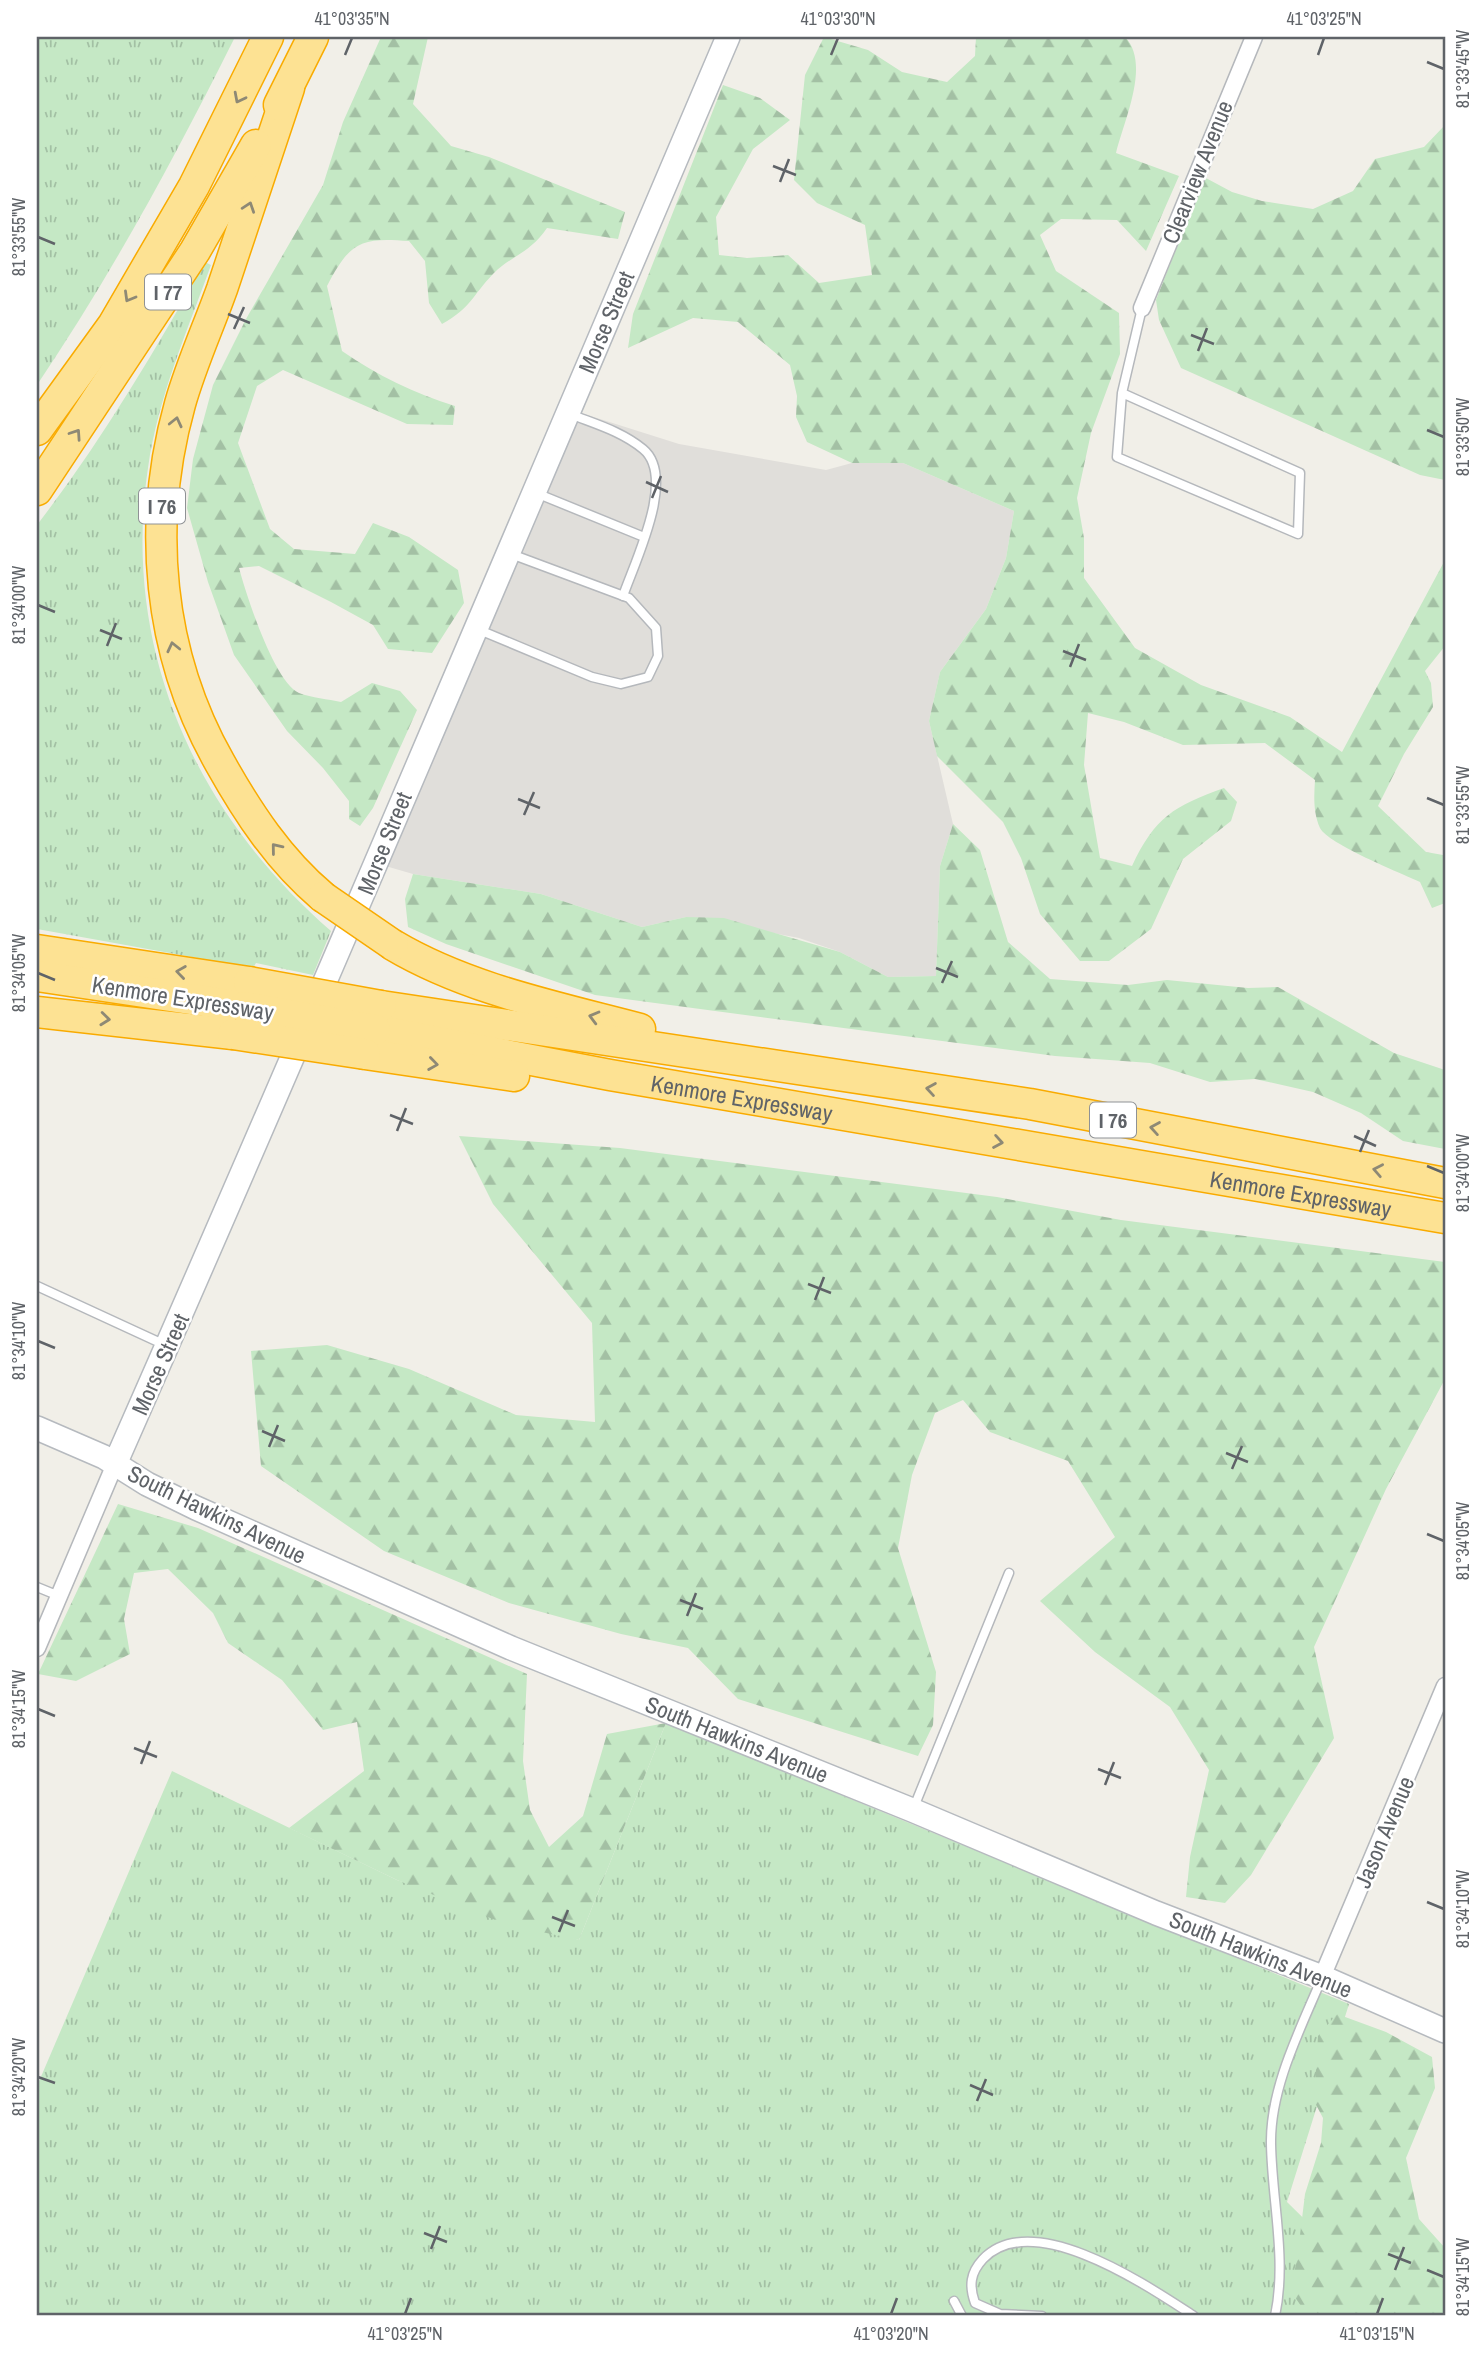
<svg xmlns="http://www.w3.org/2000/svg" width="1482" height="2353" font-family="'Archivo Narrow',sans-serif">
<defs>
<pattern id="grass-tufts" width="24" height="20" patternUnits="userSpaceOnUse" patternTransform="scale(1.75)"><rect width="24" height="20" fill="#c5e8c5"/><path d="M3 7l-1-3M5 7V3M7 7l1-3M15 17l-1-3M17 17v-4M19 17l1-3" fill="none" stroke="#a3c0a4"/></pattern>
<pattern id="forest-firs" width="22" height="20" patternUnits="userSpaceOnUse" patternTransform="scale(1.75)"><rect width="22" height="20" fill="#c5e8c5"/><path d="M5 1l3.5 6h-7zM16 11l3.5 6h-7z" fill="#a3c0a4"/></pattern>
</defs>
<rect width="100%" height="100%" fill="#f1efe8"/>
<!-- industrial -->
<polygon fill="#e0deda" points="581,413 679,444 826,470 852,463 903,463 1014,511 1006,558 986,609 940,672 929,721 953,824 940,866 936,976 888,977 840,952 799,938 686,917 642,927 541,894 413,874 382,865"/>
<!-- grass -->
<g fill="url(#grass-tufts)">
<path d="M37,37h198c-61,122 -122,235 -198,348z"/>
<path d="M205,262l6,3c-24,67 -53,132 -63,203 -27,181 47,345 183,463l-18,44 -57,-12 -3,5 -216,-39v-404c63,-82 117,-172 168,-263z"/>
<polygon points="666,1723 1349,2004 1287,2202 1403,2316 37,2316 37,2086 172,1771 397,1880 579,1940"/>
</g>
<!-- forest -->
<g fill="url(#forest-firs)">
<path d="M381,37h47l-15,67 38,42 38,11 136,55 -7,27 -71,-11c-18,26 -35,27 -54,46 -22,23 -21,33 -51,50l-13,-21 -4,-42 -16,-20c-49,-4 -59,1 -82,45l15,65c36,25 72,42 113,55l-2,19 -46,-1 -124,-54 -26,16 -19,57 32,86 24,20 61,5 18,-31 36,14 49,33 6,33 -32,50 -44,-4 -15,-24 -42,-23 -72,-36 -20,2c7,26 35,114 60,125 13,5 29,6 42,9l31,-19 28,8 17,19 -44,98 -13,18 -11,-7v-18l-26,-33 -36,-37 -53,-76 -26,-73 -21,-74 6,-49 20,-74 33,-66 77,-134 20,-63z"/>
<path d="M824,37l44,13 34,22 45,10 28,-26 1,-19h149c26,27 -1,83 -9,116l63,23 -33,75 -29,-31 -56,-1 -21,16 16,36 63,42 1,41 -29,79 -14,65 7,40v40l51,70 66,37 89,32 52,35 103,-192v86l-20,25 6,12 2,24 -29,47 -26,52 48,46 17,3 2,48 -13,5 -12,-26c-19,-9 -92,-38 -100,-54 -7,-16 -6,-32 -5,-48l-50,-37 -82,2 -59,-23 -36,-9 -4,52 16,93 32,8c23,-49 42,-60 92,-78l13,14 -6,19 -48,38 -32,70 -42,32h-29l-40,-47 -19,-56 -18,-36 -66,-66 -8,-35 11,-49 46,-63 20,-51 8,-47 -111,-48h-51l-45,-21 -11,-25 1,-21 -7,-31 -52,-43 -45,-4 -65,30 5,-34 90,-229 37,13 30,22 -37,29 -37,68 3,38 28,3 41,-3 31,28 53,-8 -7,-50 -48,-22 -23,-23 11,-105z"/>
<polygon points="1445,125 1445,480 1420,475 1181,368 1159,320 1156,300 1204,177 1232,192 1262,201 1313,209 1353,191 1375,159 1424,147"/>
<polygon points="953,824 980,850 1008,942 1050,979 1128,985 1167,980 1248,988 1278,987 1394,1053 1445,1070 1445,1149 1403,1141 1361,1113 1313,1092 1255,1079 1210,1082 1150,1063 1055,1056 595,995 446,944 408,927 405,899 413,874 541,894 642,927 686,917 724,918 840,952 888,977 936,976 940,866"/>
<polygon points="459,1136 620,1148 997,1197 1121,1220 1445,1262 1445,1379 1386,1489 1314,1647 1334,1738 1251,1875 1225,1903 1186,1897 1190,1857 1209,1770 1170,1707 1095,1652 1040,1601 1115,1537 1068,1461 990,1432 963,1400 935,1413 912,1475 898,1548 936,1672 933,1725 918,1756 738,1699 688,1648 621,1634 509,1603 384,1551 261,1466 251,1351 327,1345 409,1369 516,1415 595,1422 592,1323 493,1204"/>
<polygon points="118,1504 198,1528 527,1674 523,1761 530,1810 549,1847 583,1816 607,1734 666,1723 579,1940 505,1924 397,1880 289,1828 364,1771 357,1722 323,1730 282,1680 228,1643 213,1613 168,1569 134,1573 124,1619 130,1654 76,1681 38,1674"/>
<polygon points="1337,2014 1386,2032 1432,2057 1435,2088 1406,2158 1419,2219 1445,2248 1445,2316 1345,2316 1332,2307 1318,2316 1308,2316 1290,2290 1297,2260 1305,2194 1321,2143 1323,2118 1314,2101 1318,2036"/>
</g>
<g fill="none" stroke-linecap="round" stroke-linejoin="round">
<defs>
<g id="lane">
<polyline points="1122,393 1117,457 1298,534 1300,473 1122,393 1142,308"/>
<path d="M570,414c25,10 51,17 73,35 34,28 -8,112 -20,147"/>
<polyline points="536,493 644,537"/>
<polyline points="477,629 592,677 621,684 648,677 658,656 656,628 629,598 511,554"/>
<polyline points="37,1286 165,1345"/>
<polyline points="37,1587 59,1596"/>
<polyline points="914,1807 1009,1573"/>
<polyline points="954,2301 962,2316"/>
<path d="M1042,2316l-42,-2 -25,-11c-6,-17 -5,-30 8,-44 50,-52 166,28 211,57"/>
<path d="M1275,2316c12,-56 -3,-115 -4,-172 -1,-56 29,-114 50,-164"/>
</g>
<g id="street">
<polyline points="1142,308 1254,37"/>
<polyline points="37,1648 115,1464"/>
<polyline points="1322,1977 1445,1686"/>
</g>
<g id="secondary">
<polyline points="37,1428 104,1457 147,1484 196,1508 511,1648 912,1810 1156,1913 1322,1977 1445,2031"/>
<path d="M115,1464c209,-474 410,-951 613,-1427"/>
</g>
<g id="highway">
<path d="M289,88c-22,67 -44,134 -67,201 -14,39 -31,76 -42,115 -34,121 -22,250 40,359 28,50 59,97 103,134"/>
<polyline points="279,105 313,37"/>
<polyline points="37,430 113,325 194,186 268,37"/>
<polyline points="37,490 195,251 256,145"/>
<path d="M393,945c74,44 164,62 247,84"/>
<polyline points="37,950 249,982"/>
<polyline points="37,976 244,1007"/>
<polyline points="381,1006 1030,1104 1445,1183"/>
<polyline points="37,1012 233,1034"/>
<path id="s1" d="M375,1030l235,45 835,143"/>
<polyline points="365,1054 514,1076"/>
</g>
</defs>
<!-- lane casing -->
<use href="#lane" stroke="#b5b8bc" stroke-width="11"/>
<!-- street casing -->
<use href="#street" stroke="#b5b8bc" stroke-width="19"/>
<!-- secondary casing -->
<use href="#secondary" stroke="#b6babf" stroke-width="26"/>
<!-- highway casing -->
<use href="#highway" stroke="#f9ab00" stroke-width="33"/>
<!-- lane -->
<use href="#lane" stroke="#fff" stroke-width="8"/>
<!-- street -->
<use href="#street" stroke="#fff" stroke-width="16"/>
<!-- secondary -->
<use href="#secondary" stroke="#fff" stroke-width="23"/>
<!-- highway -->
<use href="#highway" stroke="#fde293" stroke-width="30"/>
<defs>
<g id="highway-bridge">
<polyline points="323,897 393,945"/>
<polyline points="249,982 381,1006"/>
<polyline points="244,1007 375,1030"/>
<polyline points="233,1034 365,1054"/>
</g>
</defs>
<!-- highway-bridge casing -->
<use href="#highway-bridge" stroke="#f9ab00" stroke-width="33" stroke-linecap="butt"/>
<!-- highway-bridge -->
<use href="#highway-bridge" stroke="#fde293" stroke-width="30"/>
</g>
<!-- one-way arrows -->
<defs><path id="oneway-chevron" d="M-2-3.5L2.5 0L-2 3.5" fill="none" stroke-width="1.6" stroke-linecap="round" stroke-linejoin="round" transform="scale(1.75)"/></defs>
<g stroke="#8e8975">
<use href="#oneway-chevron" transform="translate(239 98) rotate(117)"/>
<use href="#oneway-chevron" transform="translate(249 207) rotate(-71)"/>
<use href="#oneway-chevron" transform="translate(129 297) rotate(120)"/>
<use href="#oneway-chevron" transform="translate(176 422) rotate(-77)"/>
<use href="#oneway-chevron" transform="translate(76 434) rotate(-56)"/>
<use href="#oneway-chevron" transform="translate(173 647) rotate(-103)"/>
<use href="#oneway-chevron" transform="translate(276 848) rotate(-129)"/>
<use href="#oneway-chevron" transform="translate(181 972) rotate(-172)"/>
<use href="#oneway-chevron" transform="translate(594 1017) rotate(-165)"/>
<use href="#oneway-chevron" transform="translate(105 1019) rotate(6)"/>
<use href="#oneway-chevron" transform="translate(433 1064) rotate(8)"/>
<use href="#oneway-chevron" transform="translate(931 1089) rotate(-171)"/>
<use href="#oneway-chevron" transform="translate(1155 1128) rotate(-170)"/>
<use href="#oneway-chevron" transform="translate(998 1142) rotate(10)"/>
<use href="#oneway-chevron" transform="translate(1378 1170) rotate(-169)"/>
</g>
<!-- ticks -->
<path fill="none" stroke="#5f6368" stroke-width="2.5" d="M345,55l7,-17M831,55l7,-17M1318,55l6,-17M1427,62l17,7M773,166l23,9M780,182l9,-23M38,237l17,7M228,314l22,9M234,329l10,-22M1191,335l23,9M1198,351l9,-23M1427,430l17,7M646,482l22,10M652,498l9,-22M38,605l17,7M100,630l22,9M107,646l9,-23M1063,651l23,9M1070,667l9,-23M1427,798l17,7M518,799l22,9M524,815l10,-23M936,968l22,9M38,973l17,7M942,983l10,-22M390,1115l23,9M397,1131l9,-23M1354,1136l22,10M1360,1152l9,-22M1427,1166l17,7M808,1284l23,9M815,1300l9,-23M38,1341l17,7M262,1431l23,10M269,1447l9,-22M1226,1453l22,9M1232,1469l10,-23M1427,1534l17,7M680,1600l23,9M687,1616l9,-23M38,1709l17,7M134,1748l23,9M141,1764l9,-23M1098,1769l23,9M1105,1785l9,-23M1427,1902l17,7M552,1917l23,9M559,1932l9,-22M38,2077l17,6M970,2085l23,10M977,2101l9,-22M424,2233l23,9M431,2249l9,-23M1388,2254l23,9M1395,2270l9,-23M1427,2270l17,7M405,2314l6,-16M891,2314l6,-16M1377,2314l6,-16"/>
<g text-anchor="middle" dominant-baseline="central" stroke-width="5" stroke-linejoin="round" paint-order="stroke">
<!-- shield labels -->
<g fill="#fff" stroke="#8f9295" stroke-width="2">
<rect x="145" y="274.5" width="46" height="35" rx="5"/>
<rect x="139" y="488.5" width="46" height="35" rx="5"/>
<rect x="1090" y="1102.5" width="46" height="35" rx="5"/>
</g>
<g font-size="21" font-weight="bold" fill="#5f6368">
<text x="168" y="292">I 77</text>
<text x="162" y="506">I 76</text>
<text x="1113" y="1120">I 76</text>
</g>
<!-- street labels -->
<g font-size="23" fill="#5f6368" stroke="#fff">
<text transform="translate(1197 172) rotate(-68)">Clearview Avenue</text>
<text transform="translate(606 322) rotate(-67)">Morse Street</text>
<text transform="translate(384 843) rotate(-68)">Morse Street</text>
<text transform="translate(183 998) rotate(9)">Kenmore Expressway</text>
<text stroke="none"><textPath href="#s1" startOffset="373">Kenmore Expressway</textPath></text>
<text stroke="none"><textPath href="#s1" startOffset="940">Kenmore Expressway</textPath></text>
<text transform="translate(160 1364) rotate(-66)">Morse Street</text>
<text transform="translate(217 1514) rotate(26)">South Hawkins Avenue</text>
<text transform="translate(737 1739) rotate(22)">South Hawkins Avenue</text>
<text transform="translate(1384 1832) rotate(-67)">Jason Avenue</text>
<text transform="translate(1261 1954) rotate(22)">South Hawkins Avenue</text>
</g>
</g>
<!-- border -->
<rect width="1482" height="2353" fill="none" stroke="#ffffff" stroke-width="77"/>
<rect x="38" y="38" width="1406" height="2276" fill="none" stroke="#5f6368" stroke-width="2.5"/>
<g font-size="18" text-anchor="middle" fill="#5f6368">
<text x="352" y="25">41°03'35"N</text>
<text x="838" y="25">41°03'30"N</text>
<text x="1324" y="25">41°03'25"N</text>
<text transform="translate(1463 69) rotate(-90)" y="6">81°33'45"W</text>
<text transform="translate(19 237) rotate(-90)" y="6">81°33'55"W</text>
<text transform="translate(1463 437) rotate(-90)" y="6">81°33'50"W</text>
<text transform="translate(19 605) rotate(-90)" y="6">81°34'00"W</text>
<text transform="translate(1463 805) rotate(-90)" y="6">81°33'55"W</text>
<text transform="translate(19 973) rotate(-90)" y="6">81°34'05"W</text>
<text transform="translate(1463 1173) rotate(-90)" y="6">81°34'00"W</text>
<text transform="translate(19 1341) rotate(-90)" y="6">81°34'10"W</text>
<text transform="translate(1463 1541) rotate(-90)" y="6">81°34'05"W</text>
<text transform="translate(19 1709) rotate(-90)" y="6">81°34'15"W</text>
<text transform="translate(1463 1909) rotate(-90)" y="6">81°34'10"W</text>
<text transform="translate(19 2077) rotate(-90)" y="6">81°34'20"W</text>
<text transform="translate(1463 2277) rotate(-90)" y="6">81°34'15"W</text>
<text x="405" y="2340">41°03'25"N</text>
<text x="891" y="2340">41°03'20"N</text>
<text x="1377" y="2340">41°03'15"N</text>
</g>
</svg>
